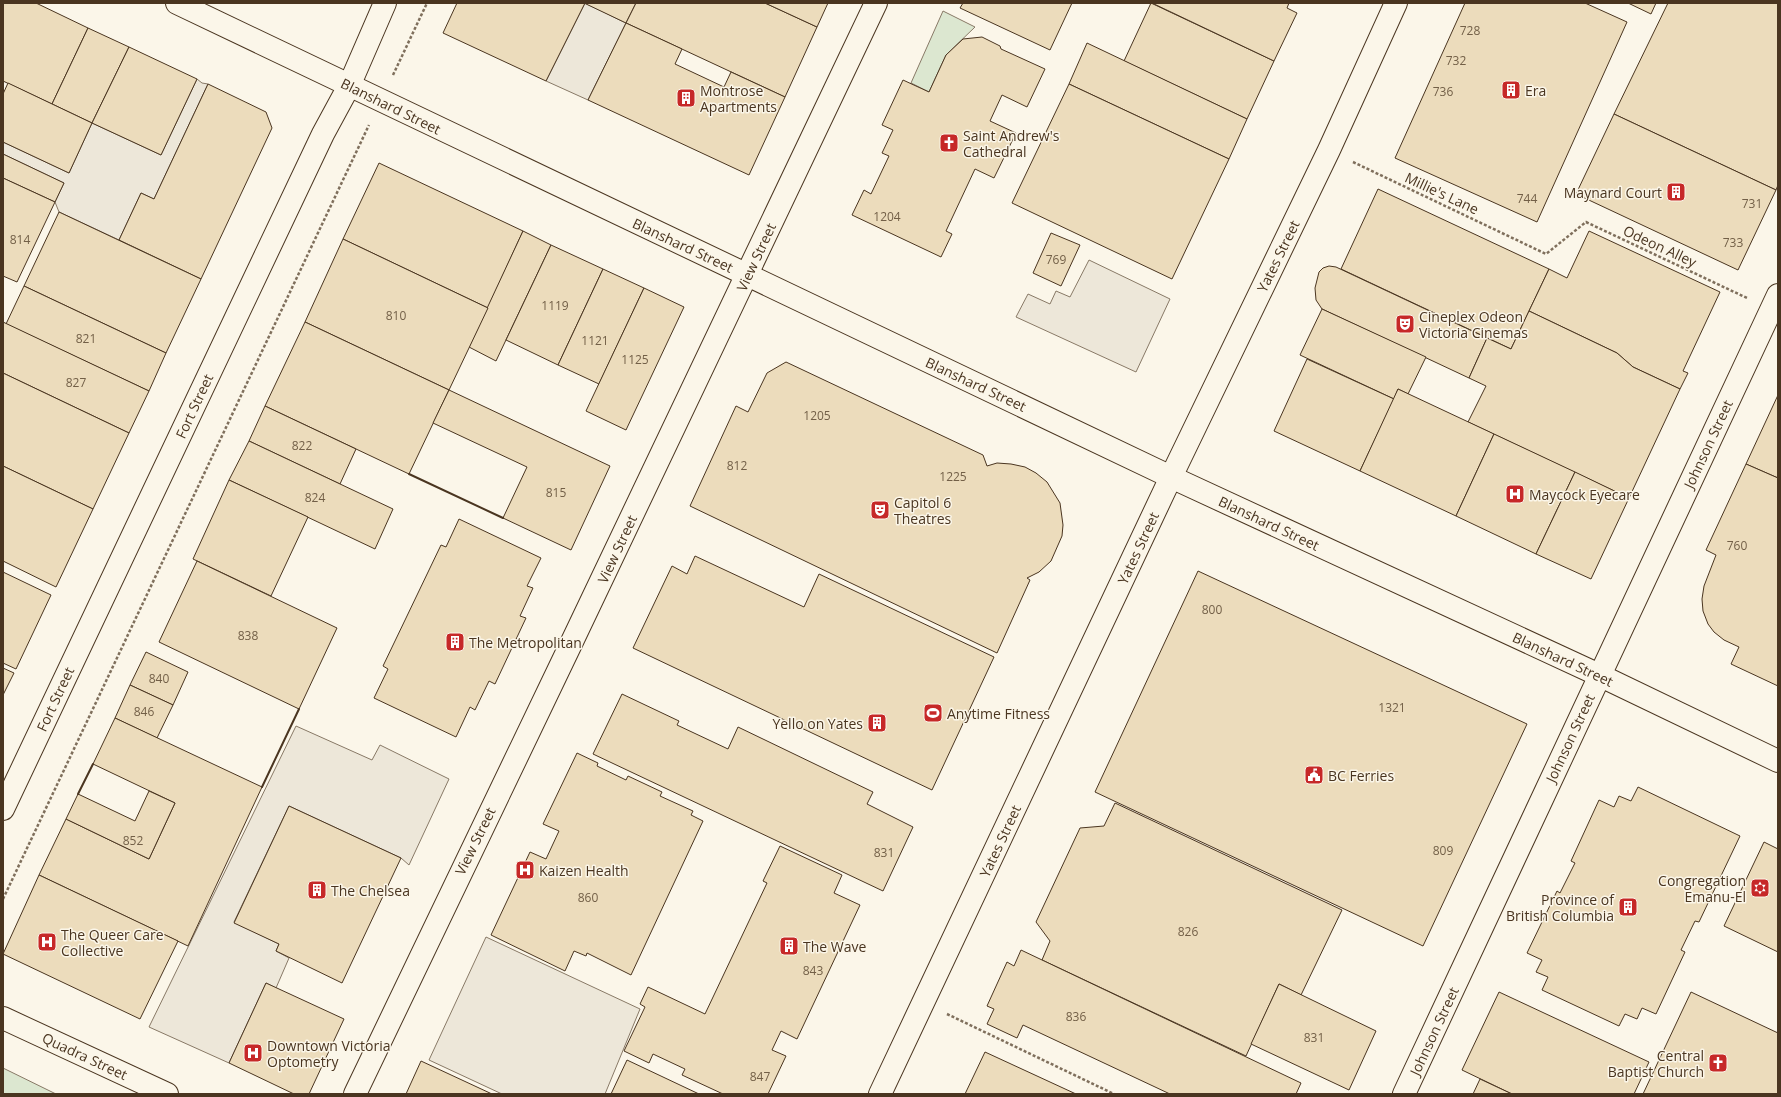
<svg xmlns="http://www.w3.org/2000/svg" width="1781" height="1097" font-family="'Open Sans',sans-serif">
<rect width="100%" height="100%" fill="#fbf6e9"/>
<!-- green -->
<g fill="#dce7d0" stroke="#887966">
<polygon points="943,11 975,27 946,55 929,92 911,83"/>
<polygon points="3,1068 56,1094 3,1094"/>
</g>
<!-- parking -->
<g fill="#ede7d9" stroke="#887966">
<polygon points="585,3 626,23 588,100 546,81"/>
<polygon points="197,79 202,83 208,84 154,199 141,193 119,240 59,212 55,202 64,183 3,154 3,142 69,173 92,123 161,155"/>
<polygon points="1089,260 1170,299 1136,372 1016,317 1028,294 1050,304 1056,291 1070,297"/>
<polygon points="296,726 372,760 380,745 449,779 409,865 401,858 289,806 234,922 279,944 276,951 289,958 276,988 266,983 229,1063 149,1027"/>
<polygon points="486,937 640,1009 605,1094 502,1094 429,1060"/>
</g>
<!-- building -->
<g fill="#ecdcbc" stroke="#4a3520">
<polygon points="3,3 36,3 88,28 52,104 3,81"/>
<polygon points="457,3 585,3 546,81 443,33"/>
<polygon points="584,3 636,3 626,23"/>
<polygon points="636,3 765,3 817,27 785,97 626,23"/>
<polygon points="765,3 828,3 817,27"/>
<polygon points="963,3 1072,3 1050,50 960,8"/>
<polygon points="1151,3 1274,61 1247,119 1124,61"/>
<polygon points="1152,3 1289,3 1287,8 1297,13 1274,61"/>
<polygon points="1465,3 1585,3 1627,22 1537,222 1395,158"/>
<polygon points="1628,3 1656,3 1651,14"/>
<polygon points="1668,3 1778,3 1778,185 1776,190 1614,114"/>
<polygon points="626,23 682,49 675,64 724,87 731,72 785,97 749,175 588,100"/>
<polygon points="88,28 129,47 92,123 52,104"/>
<polygon points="982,37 1000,46 1001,49 1045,69 1027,107 1002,95 990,121 1016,133 994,178 975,169 946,231 952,234 941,257 852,215 864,190 871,194 889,156 882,153 893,130 882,125 903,80 929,92 946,55 963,39"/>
<polygon points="1087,43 1247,119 1229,159 1069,84"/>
<polygon points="129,47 197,79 161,155 92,123"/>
<polygon points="8,83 92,123 69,173 3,142 3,94"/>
<polygon points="208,84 266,112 272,128 201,279 119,240 141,193 154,199"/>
<polygon points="1069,84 1229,159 1172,279 1012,203"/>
<polygon points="1614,114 1776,190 1738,270 1576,194"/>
<polygon points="3,154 64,183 55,202 3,178"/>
<polygon points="379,163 523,231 488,308 343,239"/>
<polygon points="3,178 55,202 17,282 3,276"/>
<polygon points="1378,189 1549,269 1511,349 1341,269"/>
<polygon points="59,212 201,279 166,353 24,286"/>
<polygon points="523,231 551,245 496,361 469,347"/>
<polygon points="1589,231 1720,292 1683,371 1688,373 1680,389 1633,367 1617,353 1529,311 1549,269 1567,278"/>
<polygon points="1051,233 1080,245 1061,286 1033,273"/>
<polygon points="343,239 488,308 449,390 305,322"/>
<polygon points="551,245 603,269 558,365 506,340"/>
<polygon points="1329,266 1336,267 1487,338 1469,378 1322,309 1316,300 1315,288 1319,272 1323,268"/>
<polygon points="603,269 644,288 599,384 558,365"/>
<polygon points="24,286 166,353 149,391 6,324"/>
<polygon points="644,288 684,307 626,430 586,411"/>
<polygon points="1322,309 1426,357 1408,394 1398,389 1394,399 1300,355"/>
<polygon points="1529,311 1617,353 1633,367 1680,389 1629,498 1468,422 1486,386 1469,378 1487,338 1511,349"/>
<polygon points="3,322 149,391 129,433 3,373"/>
<polygon points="305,322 449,390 409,474 265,406"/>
<polygon points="1307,359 1394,399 1360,471 1274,431"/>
<polygon points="786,362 983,455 987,466 997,463 1011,464 1025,467 1036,473 1047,482 1060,503 1063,525 1062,536 1051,561 1039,572 1027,578 1030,580 997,653 690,506 736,406 748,412 767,373"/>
<polygon points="3,373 129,433 93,509 3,466"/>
<polygon points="1398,389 1494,434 1456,516 1360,471"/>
<polygon points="449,390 610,466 571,550 503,518 527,467 433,423"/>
<polygon points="1778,395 1778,478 1746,464"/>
<polygon points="265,406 356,449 340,484 249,441"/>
<polygon points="1494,434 1575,472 1536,554 1456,516"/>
<polygon points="249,441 393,509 375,549 229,480"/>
<polygon points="1746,464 1778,478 1778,686 1731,664 1739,647 1724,640 1714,632 1708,624 1703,611 1702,599 1704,586 1716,555 1706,550"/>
<polygon points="3,466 93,509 56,587 3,561"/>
<polygon points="1575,472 1629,498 1591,579 1536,554"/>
<polygon points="229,480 308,517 271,596 193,559"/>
<polygon points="459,519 541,558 527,586 533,588 520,616 526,618 495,684 489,681 475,710 470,707 456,737 374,698 388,669 383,666 441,545 446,547"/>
<polygon points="695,556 804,607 819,574 994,657 932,790 633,648 672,566 687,574"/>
<polygon points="197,561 337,628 299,709 159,642"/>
<polygon points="1198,571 1527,724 1423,946 1095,792"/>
<polygon points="3,572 51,595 16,669 3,663"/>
<polygon points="146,652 188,672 173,705 130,685"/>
<polygon points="3,668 14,673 3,695"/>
<polygon points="130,685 173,705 157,738 115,718"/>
<polygon points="622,694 679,721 677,725 728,749 738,727 873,792 867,804 913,827 883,891 593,754"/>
<polygon points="115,718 262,787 188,946 39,875 66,819 149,859 175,803 93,764"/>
<polygon points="577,753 598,763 597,766 626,780 628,776 662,792 660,796 693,811 691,815 703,821 631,975 587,953 586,956 574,951 565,971 491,935 530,852 546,859 559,831 543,824"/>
<polygon points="1638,787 1740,836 1699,922 1695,921 1681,950 1685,952 1656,1014 1642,1008 1637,1019 1625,1014 1619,1026 1542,990 1548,977 1536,972 1542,960 1527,953 1557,891 1560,893 1575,863 1571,861 1599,800 1614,807 1619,796 1631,801"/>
<polygon points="149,791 175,803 149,859 66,819 78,794 135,821"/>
<polygon points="1115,803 1342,910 1301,995 1279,984 1246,1056 1042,960 1050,941 1036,922 1080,828 1104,826"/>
<polygon points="289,806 401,858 342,983 276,951 279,944 234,923"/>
<polygon points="1764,842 1778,849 1778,952 1724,926"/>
<polygon points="780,846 842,875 834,893 860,905 797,1039 781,1031 772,1050 786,1056 768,1094 723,1094 682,1075 685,1069 653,1054 649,1063 624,1051 645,1007 640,1004 648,987 705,1014 767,883 763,881"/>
<polygon points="39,875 178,941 140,1019 3,954"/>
<polygon points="1021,950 1301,1083 1296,1094 1170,1094 1023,1025 1017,1038 987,1024 994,1009 987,1006 1007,962 1014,966"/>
<polygon points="266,983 344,1019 309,1094 294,1094 229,1063"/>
<polygon points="1279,984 1376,1031 1349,1090 1251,1044"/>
<polygon points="1499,992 1649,1062 1634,1094 1512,1094 1462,1070"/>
<polygon points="1691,992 1778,1033 1778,1094 1643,1094"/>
<polygon points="985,1052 1076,1094 965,1094"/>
<polygon points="627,1060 699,1094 611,1094"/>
<polygon points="421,1061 492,1094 406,1094"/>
<polygon points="1480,1079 1512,1094 1473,1094"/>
</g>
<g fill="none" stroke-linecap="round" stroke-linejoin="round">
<defs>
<g id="secondary">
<polyline points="3,809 323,134 349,86 385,3"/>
<polyline points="3,1018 167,1094"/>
<polyline points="355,1094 569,648 876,3"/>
<polyline points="880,1094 1171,477 1329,150 1396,3"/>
<polyline points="1404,1094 1778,295"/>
</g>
<polyline id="primary" points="177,3 1171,477 1599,675 1778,761"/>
</defs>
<!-- secondary casing -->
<use href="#secondary" stroke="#4a3520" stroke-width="24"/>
<!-- primary casing -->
<use href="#primary" stroke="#4a3520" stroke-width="24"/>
<!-- path -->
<g stroke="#7f6f5c" stroke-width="2.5" stroke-dasharray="3 2" stroke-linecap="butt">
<polyline points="393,75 427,3"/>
<polyline points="1353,162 1546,254 1586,222 1747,298"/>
<polyline points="3,899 369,125"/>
<polyline points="947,1014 1114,1094"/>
</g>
<!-- secondary -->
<use href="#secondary" stroke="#fbf6e9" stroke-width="22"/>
<!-- primary -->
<use href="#primary" stroke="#fbf6e9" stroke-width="22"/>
<!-- wall -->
<g stroke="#4a3520" stroke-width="2">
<polyline points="409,474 503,518"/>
<polyline points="262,787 299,709"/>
<polyline points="78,794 93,764"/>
</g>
</g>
<!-- icons -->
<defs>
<symbol id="building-square" viewBox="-11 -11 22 22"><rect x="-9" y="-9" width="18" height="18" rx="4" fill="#c62828" stroke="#fbf6e9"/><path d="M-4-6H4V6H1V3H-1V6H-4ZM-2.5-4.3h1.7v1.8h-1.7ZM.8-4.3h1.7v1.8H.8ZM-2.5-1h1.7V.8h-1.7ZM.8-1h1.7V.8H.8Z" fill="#fff"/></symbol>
<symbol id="church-square" viewBox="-11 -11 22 22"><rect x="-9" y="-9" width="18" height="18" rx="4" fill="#c62828" stroke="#fbf6e9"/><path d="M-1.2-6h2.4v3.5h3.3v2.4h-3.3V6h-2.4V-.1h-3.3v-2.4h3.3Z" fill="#fff"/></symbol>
<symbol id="theatre-square" viewBox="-11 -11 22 22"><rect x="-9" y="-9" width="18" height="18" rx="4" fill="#c62828" stroke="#fbf6e9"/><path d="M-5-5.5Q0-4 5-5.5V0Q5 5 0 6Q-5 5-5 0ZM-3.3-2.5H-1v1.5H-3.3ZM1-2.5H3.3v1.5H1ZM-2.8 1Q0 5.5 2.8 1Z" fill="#fff"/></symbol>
<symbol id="hospital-square" viewBox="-11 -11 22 22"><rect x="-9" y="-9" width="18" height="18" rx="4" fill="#c62828" stroke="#fbf6e9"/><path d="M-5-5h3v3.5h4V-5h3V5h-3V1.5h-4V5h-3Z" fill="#fff"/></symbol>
<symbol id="stadium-square" viewBox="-11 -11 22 22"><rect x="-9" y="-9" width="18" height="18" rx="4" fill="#c62828" stroke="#fbf6e9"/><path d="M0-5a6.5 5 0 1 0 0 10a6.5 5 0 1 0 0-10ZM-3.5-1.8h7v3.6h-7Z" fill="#fff"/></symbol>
<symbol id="civic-square" viewBox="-11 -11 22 22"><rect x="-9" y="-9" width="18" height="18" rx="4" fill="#c62828" stroke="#fbf6e9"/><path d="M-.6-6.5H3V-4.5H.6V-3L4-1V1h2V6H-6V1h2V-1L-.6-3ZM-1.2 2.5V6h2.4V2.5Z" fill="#fff"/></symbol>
<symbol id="synagogue-square" viewBox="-11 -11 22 22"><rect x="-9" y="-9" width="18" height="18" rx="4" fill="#c62828" stroke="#fbf6e9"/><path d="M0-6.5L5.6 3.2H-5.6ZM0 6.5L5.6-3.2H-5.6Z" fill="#fff"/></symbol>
</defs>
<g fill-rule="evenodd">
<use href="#building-square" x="1500" y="79" width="22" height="22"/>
<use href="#building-square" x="675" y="87" width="22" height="22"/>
<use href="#church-square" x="938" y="132" width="22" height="22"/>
<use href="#building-square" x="1665" y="181" width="22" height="22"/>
<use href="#theatre-square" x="1394" y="313" width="22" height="22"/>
<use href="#hospital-square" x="1504" y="483" width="22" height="22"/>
<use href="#theatre-square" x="869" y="499" width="22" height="22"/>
<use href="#building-square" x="444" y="631" width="22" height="22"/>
<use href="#stadium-square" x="922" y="702" width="22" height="22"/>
<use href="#building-square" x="866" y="712" width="22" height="22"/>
<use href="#civic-square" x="1303" y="764" width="22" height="22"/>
<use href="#hospital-square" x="514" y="859" width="22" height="22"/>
<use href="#synagogue-square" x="1749" y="877" width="22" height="22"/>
<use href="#building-square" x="306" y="879" width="22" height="22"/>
<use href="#building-square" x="1617" y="896" width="22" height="22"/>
<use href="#hospital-square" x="36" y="931" width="22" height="22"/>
<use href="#building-square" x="778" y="935" width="22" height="22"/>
<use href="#hospital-square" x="242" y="1042" width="22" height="22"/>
<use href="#church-square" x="1707" y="1052" width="22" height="22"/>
</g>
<g text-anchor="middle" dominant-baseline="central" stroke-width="3" stroke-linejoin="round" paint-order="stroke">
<!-- number labels -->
<g font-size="12" fill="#725f47">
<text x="1470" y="30">728</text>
<text x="1456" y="60">732</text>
<text x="1443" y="91">736</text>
<text x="1527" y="198">744</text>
<text x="1752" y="203">731</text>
<text x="887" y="216">1204</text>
<text x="20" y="239">814</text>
<text x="1733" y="242">733</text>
<text x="1056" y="259">769</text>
<text x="555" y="305">1119</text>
<text x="396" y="315">810</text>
<text x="86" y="338">821</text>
<text x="595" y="340">1121</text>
<text x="635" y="359">1125</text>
<text x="76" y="382">827</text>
<text x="817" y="415">1205</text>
<text x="302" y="445">822</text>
<text x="737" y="465">812</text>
<text x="953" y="476">1225</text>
<text x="556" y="492">815</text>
<text x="315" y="497">824</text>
<text x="1737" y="545">760</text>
<text x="1212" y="609">800</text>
<text x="248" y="635">838</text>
<text x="159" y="678">840</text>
<text x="1392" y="707">1321</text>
<text x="144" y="711">846</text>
<text x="133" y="840">852</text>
<text x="1443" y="850">809</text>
<text x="884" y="852">831</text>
<text x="588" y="897">860</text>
<text x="1188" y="931">826</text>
<text x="813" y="970">843</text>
<text x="1076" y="1016">836</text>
<text x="1314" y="1037">831</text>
<text x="760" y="1076">847</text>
</g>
<!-- poi labels -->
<g font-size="14" fill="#4a3520" stroke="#fbf6e9" text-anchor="start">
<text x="700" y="90">Montrose<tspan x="700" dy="16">Apartments</tspan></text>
<text x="1525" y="90">Era</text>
<text x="963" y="135">Saint Andrew's<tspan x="963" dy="16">Cathedral</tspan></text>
<text x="1662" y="192" text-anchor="end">Maynard Court</text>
<text x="1419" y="316">Cineplex Odeon<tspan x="1419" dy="16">Victoria Cinemas</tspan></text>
<text x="1529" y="494">Maycock Eyecare</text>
<text x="894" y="502">Capitol 6<tspan x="894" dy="16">Theatres</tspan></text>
<text x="469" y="642">The Metropolitan</text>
<text x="947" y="713">Anytime Fitness</text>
<text x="863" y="723" text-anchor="end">Yello on Yates</text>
<text x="1328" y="775">BC Ferries</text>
<text x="539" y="870">Kaizen Health</text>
<text x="1746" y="880" text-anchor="end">Congregation<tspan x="1746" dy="16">Emanu-El</tspan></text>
<text x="331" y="890">The Chelsea</text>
<text x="1614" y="899" text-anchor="end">Province of<tspan x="1614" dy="16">British Columbia</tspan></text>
<text x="61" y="934">The Queer Care<tspan x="61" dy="16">Collective</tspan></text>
<text x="803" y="946">The Wave</text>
<text x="267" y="1045">Downtown Victoria<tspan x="267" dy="16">Optometry</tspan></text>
<text x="1704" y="1055" text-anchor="end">Central<tspan x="1704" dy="16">Baptist Church</tspan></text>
</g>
<!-- street labels -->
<g font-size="14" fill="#4a3520" stroke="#fbf6e9">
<text transform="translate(391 106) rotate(26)">Blanshard Street</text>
<text transform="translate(1442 193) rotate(25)">Millie's Lane</text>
<text transform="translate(683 245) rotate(25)">Blanshard Street</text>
<text transform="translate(1660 246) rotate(25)">Odeon Alley</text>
<text transform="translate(1278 256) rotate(-64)">Yates Street</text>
<text transform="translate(756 257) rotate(-65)">View Street</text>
<text transform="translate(976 384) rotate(25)">Blanshard Street</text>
<text transform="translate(194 406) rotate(-65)">Fort Street</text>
<text transform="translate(1708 444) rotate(-65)">Johnson Street</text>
<text transform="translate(1269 523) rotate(25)">Blanshard Street</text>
<text transform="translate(1138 548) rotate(-65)">Yates Street</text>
<text transform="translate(617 549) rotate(-65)">View Street</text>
<text transform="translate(1563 659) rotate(25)">Blanshard Street</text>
<text transform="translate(55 699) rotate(-65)">Fort Street</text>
<text transform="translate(1570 738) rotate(-65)">Johnson Street</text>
<text transform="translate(475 841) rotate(-64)">View Street</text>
<text transform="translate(1000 841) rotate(-65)">Yates Street</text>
<text transform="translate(1434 1031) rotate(-65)">Johnson Street</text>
<text transform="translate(85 1056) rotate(25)">Quadra Street</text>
</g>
</g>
<!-- border -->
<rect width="1781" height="1097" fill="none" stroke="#4a3520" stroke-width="8"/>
</svg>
